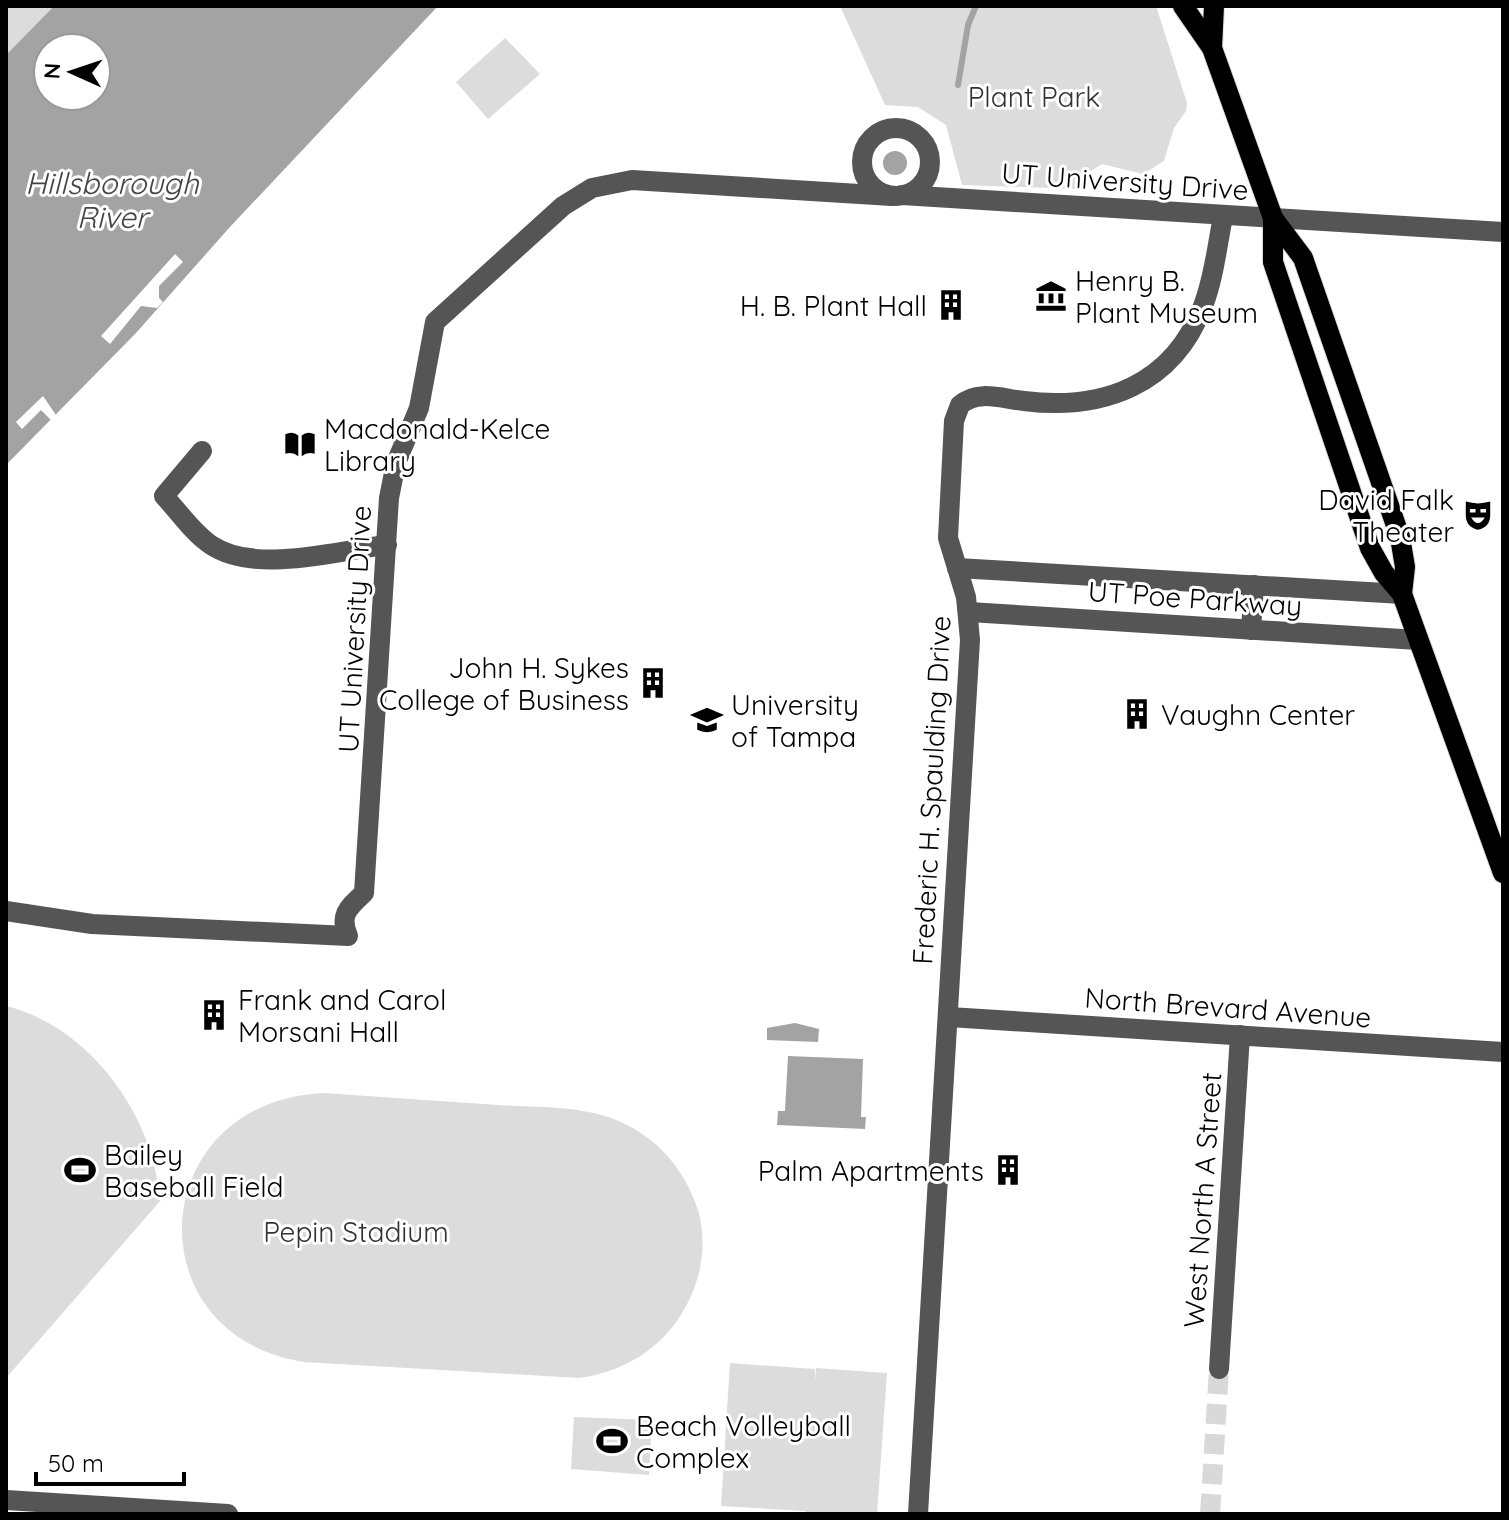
<svg xmlns="http://www.w3.org/2000/svg" width="1509" height="1520" font-family="Quicksand,sans-serif">
<rect width="100%" height="100%" fill="#fff"/>
<!-- green -->
<g fill="#dcdcdc">
<polygon points="6,6 54,6 6,55"/>
<polygon points="840,6 1156,6 1187,103 1186,111 1174,128 1164,161 1143,174 1102,164 1086,174 1080,189 962,185 946,125 918,107 885,105"/>
<polygon points="505,38 540,74 488,119 456,82"/>
<path d="M6,1006c65,16 116,72 140,133 8,19 11,41 15,61l-155,178z"/>
<path d="M323,1093c58,4 117,8 175,12 42,3 87,0 125,18 34,16 59,44 72,79 12,29 9,65 -4,94 -21,47 -61,75 -112,82l-275,-16c-172,-27 -159,-260 19,-269z"/>
<polygon points="730,1363 815,1369 815,1382 816,1368 887,1373 877,1514 808,1514 805,1511 721,1506"/>
<polygon points="574,1417 652,1420 649,1475 571,1469"/>
</g>
<!-- water -->
<g fill="#a3a3a3" fill-rule="evenodd">
<path d="M54,6h384l-209,222 -93,105 -130,132v-410zM48,48h48v48h-48z"/>
<circle cx="895" cy="163" r="12"/>
<polygon points="795,1023 819,1029 818,1042 767,1040 767,1028"/>
<polygon points="788,1056 863,1059 861,1117 866,1117 865,1129 777,1125 778,1111 785,1111"/>
</g>
<!-- pier -->
<g fill="#fff">
<polygon points="175,254 183,262 159,286 159,298 163,302 157,308 141,306 110,344 101,336"/>
<polygon points="43,396 56,415 51,420 41,410 22,429 16,422"/>
</g>
<g fill="none" stroke-linecap="round" stroke-linejoin="round">
<!-- stream -->
<polyline stroke="#a3a3a3" stroke-width="6" points="958,85 968,25 976,6"/>
<!-- minor-tunnel -->
<polyline stroke="#d9d9d9" stroke-width="20" stroke-dasharray="20 10" stroke-linecap="butt" points="1210,1514 1219,1369"/>
<defs>
<g id="major">
<polyline points="1183,6 1212,48 1273,218 1303,258 1400,537 1405,567 1402,594"/>
<polyline points="1212,48 1214,6"/>
<polyline points="1273,218 1273,262 1370,548 1384,573 1402,594 1503,873"/>
</g>
</defs>
<!-- major casing -->
<use href="#major" stroke="#dbdbdb" stroke-width="22"/>
<!-- minor -->
<g stroke="#555" stroke-width="20">
<circle cx="896" cy="162" r="34"/>
<polyline points="902,195 1503,232"/>
<path d="M202,451l-38,45c15,16 29,37 47,49 45,30 126,5 176,0"/>
<polyline points="957,568 1402,594"/>
<polyline points="969,612 1418,640"/>
<polyline points="1251,630 1254,585"/>
<path d="M6,911l86,13 256,12c-9,-21 0,-28 16,-43l25,-395 7,-35 23,-55 16,-86 128,-116 29,-18 40,-8 260,16"/>
<polyline points="949,1017 1503,1052"/>
<polyline points="1219,1369 1240,1035"/>
<polyline points="6,1500 228,1514"/>
<path d="M918,1514l52,-874 -4,-43 -18,-59 6,-117 6,-16c18,-16 43,-6 64,-4 79,10 149,-16 179,-95 11,-28 14,-60 20,-89"/>
</g>
<!-- major -->
<use href="#major" stroke="#000" stroke-width="20"/>
</g>
<!-- icons -->
<defs>
<symbol id="museum-bare" viewBox="-9 -9 18 18"><path d="M0-6L6-3V-2H-6V-3ZM-5-1h2V3h-2ZM-1-1h2V3h-2ZM3-1h2V3H3ZM-6 4H6V6H-6Z" fill="#000" stroke="#fff" stroke-width="2.5" paint-order="stroke"/></symbol>
<symbol id="building-bare" viewBox="-9 -9 18 18"><path d="M-4-6H4V6H1V3H-1V6H-4ZM-2.5-4.3h1.7v1.8h-1.7ZM.8-4.3h1.7v1.8H.8ZM-2.5-1h1.7V.8h-1.7ZM.8-1h1.7V.8H.8Z" fill="#000" stroke="#fff" stroke-width="2.5" paint-order="stroke"/></symbol>
<symbol id="library-bare" viewBox="-9 -9 18 18"><path d="M-6-4Q-3-5.5-.7-3.5V5Q-3 3-6 4ZM6-4Q3-5.5 .7-3.5V5Q3 3 6 4Z" fill="#000" stroke="#fff" stroke-width="2.5" paint-order="stroke"/></symbol>
<symbol id="theatre-bare" viewBox="-9 -9 18 18"><path d="M-5-5.5Q0-4 5-5.5V0Q5 5 0 6Q-5 5-5 0ZM-3.3-2.5H-1v1.5H-3.3ZM1-2.5H3.3v1.5H1ZM-2.8 1Q0 5.5 2.8 1Z" fill="#000" stroke="#fff" stroke-width="2.5" paint-order="stroke"/></symbol>
<symbol id="university-bare" viewBox="-9 -9 18 18"><path d="M0-5L7-2L0 1L-7-2ZM-4 1L0 2.5L4 1V4Q0 6-4 4Z" fill="#000" stroke="#fff" stroke-width="2.5" paint-order="stroke"/></symbol>
<symbol id="stadium-bare" viewBox="-9 -9 18 18"><path d="M0-5a6.5 5 0 1 0 0 10a6.5 5 0 1 0 0-10ZM-3.5-1.8h7v3.6h-7Z" fill="#000" stroke="#fff" stroke-width="2.5" paint-order="stroke"/></symbol>
</defs>
<g fill-rule="evenodd">
<use href="#museum-bare" x="1029" y="274" width="44" height="44"/>
<use href="#building-bare" x="929" y="283" width="44" height="44"/>
<use href="#library-bare" x="278" y="422" width="44" height="44"/>
<use href="#theatre-bare" x="1456" y="493" width="44" height="44"/>
<use href="#building-bare" x="631" y="661" width="44" height="44"/>
<use href="#building-bare" x="1115" y="692" width="44" height="44"/>
<use href="#university-bare" x="685" y="698" width="44" height="44"/>
<use href="#building-bare" x="192" y="993" width="44" height="44"/>
<use href="#stadium-bare" x="58" y="1148" width="44" height="44"/>
<use href="#building-bare" x="986" y="1148" width="44" height="44"/>
<use href="#stadium-bare" x="590" y="1419" width="44" height="44"/>
</g>
<g text-anchor="middle" dominant-baseline="central" stroke-width="6" stroke-linejoin="round" paint-order="stroke">
<!-- park labels -->
<g font-size="28" fill="#333" stroke="#fff">
<text x="1034" y="96">Plant Park</text>
<text x="356" y="1231">Pepin Stadium</text>
</g>
<!-- street labels -->
<g font-size="28" fill="#000" stroke="#fff">
<text transform="translate(1125 181) rotate(4)">UT University Drive</text>
<text transform="translate(1195 598) rotate(4)">UT Poe Parkway</text>
<text transform="translate(354 629) rotate(-87)">UT University Drive</text>
<text transform="translate(931 790) rotate(-87)">Frederic H. Spaulding Drive</text>
<text transform="translate(1228 1007) rotate(4)">North Brevard Avenue</text>
<text transform="translate(1202 1200) rotate(-86)">West North A Street</text>
</g>
<!-- poi labels -->
<g font-size="28" fill="#000" stroke="#fff" text-anchor="start">
<text x="1075" y="280">Henry B.<tspan x="1075" dy="32">Plant Museum</tspan></text>
<text x="927" y="305" text-anchor="end">H. B. Plant Hall</text>
<text x="324" y="428">Macdonald-Kelce<tspan x="324" dy="32">Library</tspan></text>
<text x="1454" y="499" text-anchor="end">David Falk<tspan x="1454" dy="32">Theater</tspan></text>
<text x="629" y="667" text-anchor="end">John H. Sykes<tspan x="629" dy="32">College of Business</tspan></text>
<text x="731" y="704">University<tspan x="731" dy="32">of Tampa</tspan></text>
<text x="1161" y="714">Vaughn Center</text>
<text x="238" y="999">Frank and Carol<tspan x="238" dy="32">Morsani Hall</tspan></text>
<text x="104" y="1154">Bailey<tspan x="104" dy="32">Baseball Field</tspan></text>
<text x="984" y="1170" text-anchor="end">Palm Apartments</text>
<text x="636" y="1425">Beach Volleyball<tspan x="636" dy="32">Complex</tspan></text>
</g>
<!-- water labels -->
<g font-size="30" font-style="italic" fill="#444" stroke="#fff">
<text x="112" y="183">Hillsborough<tspan x="112" dy="34">River</tspan></text>
</g>
</g>
<!-- border -->
<rect width="1509" height="1520" fill="none" stroke="#000000" stroke-width="16"/>
<!-- north arrow -->
<g transform="translate(72 72) rotate(273)"><circle r="38" fill="#ffffff" stroke="#999999" stroke-width="2"/>
<path d="M0-6L14 30L0 20L-14 30Z" fill="#000000"/>
<text y="-12" font-size="22" font-weight="bold" text-anchor="middle" fill="#000000">N</text>
</g>
<!-- scale -->
<path d="M36 1472v12h148v-12" fill="none" stroke="#000000" stroke-width="4"/>
<text x="48" y="1472" font-size="24" fill="#000000" stroke="#ffffff" stroke-width="6" paint-order="stroke">50 m</text>
</svg>
